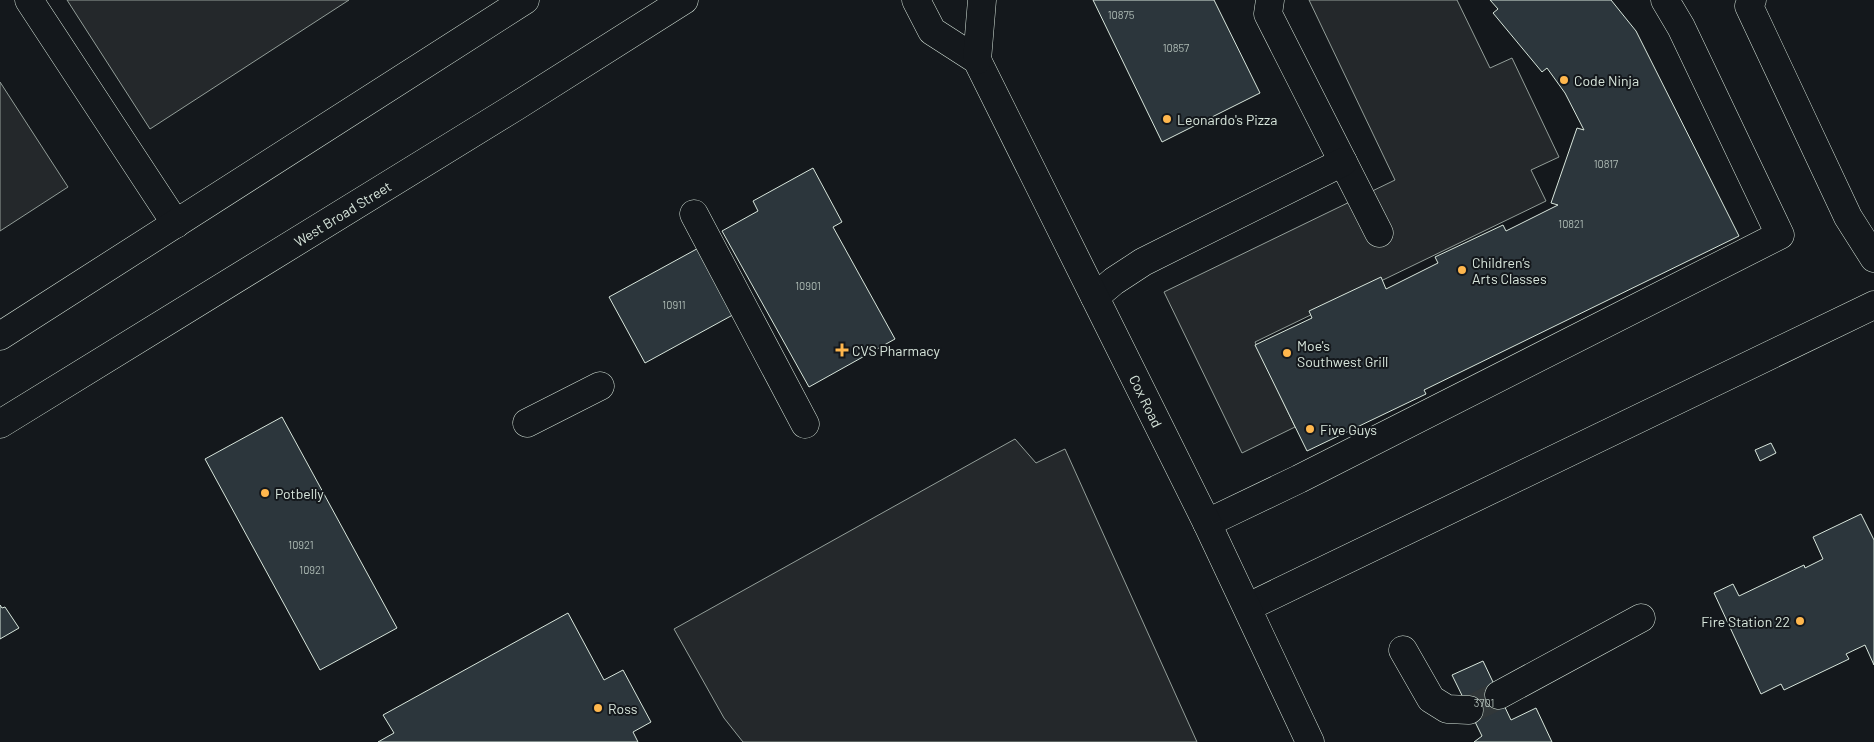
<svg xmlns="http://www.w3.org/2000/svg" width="1874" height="742" font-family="Barlow,sans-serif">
<rect width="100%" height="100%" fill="#14181c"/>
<!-- parking -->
<g fill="#24282b" stroke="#939e99">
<polygon points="67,0 349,0 150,129"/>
<polygon points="1309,0 1457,0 1490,68 1512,58 1559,157 1531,170 1546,201 1255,342 1295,427 1242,453 1164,292 1395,180"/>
<polygon points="0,82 68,187 0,231"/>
<polygon points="1015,439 1036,463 1065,449 1197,742 743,742 724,718 674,629"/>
</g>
<!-- building -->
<g fill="#2c363c" stroke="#d8e6dc">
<polygon points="1093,0 1214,0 1260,93 1162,142"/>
<polygon points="1490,0 1611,0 1636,31 1739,236 1424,390 1426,394 1307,451 1255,345 1312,318 1309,311 1381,277 1386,289 1438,263 1435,257 1503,225 1506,231 1558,205 1551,203 1577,128 1584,130 1565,93 1547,68 1542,72 1493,13 1498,9"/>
<polygon points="813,168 842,222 833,227 895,339 809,387 722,231 758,211 753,201"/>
<polygon points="704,245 740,311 645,363 609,297"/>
<polygon points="282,417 397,628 320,670 205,459"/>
<polygon points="1771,443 1776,453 1760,461 1755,450"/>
<polygon points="1861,514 1874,540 1874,665 1865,645 1846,654 1849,659 1784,690 1781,684 1761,694 1714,593 1733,584 1739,596 1804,565 1805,568 1823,559 1813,537"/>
<polygon points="0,605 2,608 5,607 19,628 0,639"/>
<polygon points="568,613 604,680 623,670 651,722 633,732 638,742 378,742 394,733 383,715"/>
<polygon points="1483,661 1511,720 1536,708 1552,742 1474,742 1482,736 1452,675"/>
</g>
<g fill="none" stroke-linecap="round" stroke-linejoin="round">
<!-- minor-tunnel -->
<polyline stroke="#313739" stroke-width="28" stroke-dasharray="28 14" stroke-linecap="butt" points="1469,710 1499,695"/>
<defs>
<g id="minor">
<polyline points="29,0 176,224"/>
<polyline points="1270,0 1268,14 1379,233"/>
<polyline points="1752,0 1749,6 1848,217 1874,258"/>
<polyline points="694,214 805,424"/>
<polyline points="1095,297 1114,281 1143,262 1343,162"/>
<polyline points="527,423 600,386"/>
<polyline points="1207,523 1299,479 1780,235 1681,27 1665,0"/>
<polyline points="1248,607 1874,305"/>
<polyline points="1403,650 1431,699 1447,709 1469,710"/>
<polyline points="1499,695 1641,618"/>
</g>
<g id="major">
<path id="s1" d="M916,0l16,31 45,29 230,463 103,219"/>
<polyline points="977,60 982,0"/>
<polyline points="0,336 525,0"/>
<path id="s2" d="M0,424l515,-317 169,-107"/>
</g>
</defs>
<!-- minor casing -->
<use href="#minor" stroke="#d8e6dc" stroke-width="29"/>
<!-- major casing -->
<use href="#major" stroke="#d8e6dc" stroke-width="29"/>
<!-- minor -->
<use href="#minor" stroke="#14181c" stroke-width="28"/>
<!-- major -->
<use href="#major" stroke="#14181c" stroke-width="28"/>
</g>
<!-- markers -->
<g fill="#ffb74d" stroke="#14181c" stroke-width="2">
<circle cx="1564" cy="80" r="5"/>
<circle cx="1167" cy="119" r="5"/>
<circle cx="1462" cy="270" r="5"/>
<path d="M839.5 342.5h5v5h5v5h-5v5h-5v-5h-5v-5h5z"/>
<circle cx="1287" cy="353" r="5"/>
<circle cx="1310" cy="429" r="5"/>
<circle cx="265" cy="493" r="5"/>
<circle cx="1800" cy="621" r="5"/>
<circle cx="598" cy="708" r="5"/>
</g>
<g text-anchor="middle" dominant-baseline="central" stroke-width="4" stroke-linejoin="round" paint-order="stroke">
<!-- number labels -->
<g font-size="11" fill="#adbab4">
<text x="1121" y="14">10875</text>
<text x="1176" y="47">10857</text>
<text x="1606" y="163">10817</text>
<text x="1571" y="223">10821</text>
<text x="808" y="285">10901</text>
<text x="674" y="304">10911</text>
<text x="301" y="544">10921</text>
<text x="312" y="569">10921</text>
<text x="1484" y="702">3701</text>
</g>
<!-- poi labels -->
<g font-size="14" fill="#d8e6dc" stroke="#14181c" text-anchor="start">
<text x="1574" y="80">Code Ninja</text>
<text x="1177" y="119">Leonardo's Pizza</text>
<text x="1472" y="262">Children’s<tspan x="1472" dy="16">Arts Classes</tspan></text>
<text x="1297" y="345">Moe's<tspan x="1297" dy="16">Southwest Grill</tspan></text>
<text x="852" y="350">CVS Pharmacy</text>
<text x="1320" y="429">Five Guys</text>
<text x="275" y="493">Potbelly</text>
<text x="1790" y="621" text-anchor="end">Fire Station 22</text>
<text x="608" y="708">Ross</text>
</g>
<!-- street labels -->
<g font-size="14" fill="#d8e6dc" stroke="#14181c">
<text stroke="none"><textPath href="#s2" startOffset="402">West Broad Street</textPath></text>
<text stroke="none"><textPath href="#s1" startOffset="469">Cox Road</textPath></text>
</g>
</g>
</svg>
